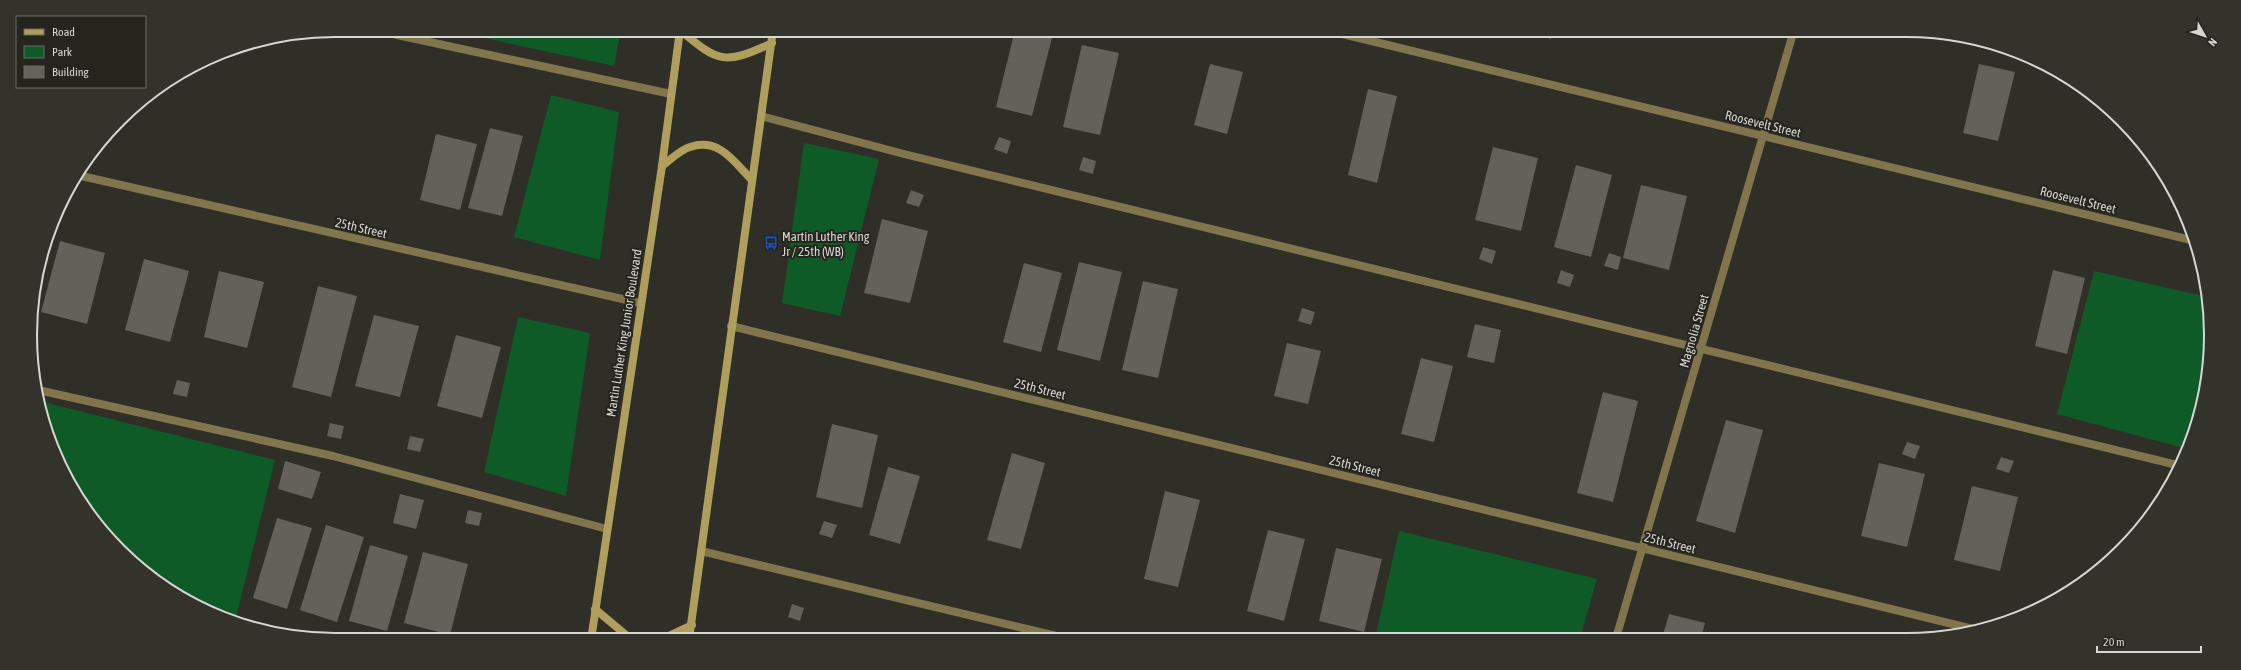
<svg xmlns="http://www.w3.org/2000/svg" width="2241" height="670" font-family="'Asap Condensed',sans-serif">
<rect width="100%" height="100%" fill="#2f2e27"/>
<!-- green -->
<g fill="#0e5b28">
<polygon points="447,30 621,30 614,66"/>
<polygon points="551,95 619,112 600,260 514,237"/>
<polygon points="804,143 879,159 840,316 782,303"/>
<polygon points="2094,271 2207,297 2211,335 2205,394 2187,449 2057,414"/>
<polygon points="518,317 590,333 566,496 484,472"/>
<polygon points="39,401 275,460 236,618 207,611 166,589 93,520 61,470 40,414"/>
<polygon points="1399,531 1597,579 1580,638 1375,638"/>
</g>
<!-- building -->
<g fill="#636159">
<polygon points="1015,30 1036,30 1053,34 1032,116 996,107"/>
<polygon points="1517,30 1553,30 1551,39"/>
<polygon points="1082,45 1119,53 1100,135 1063,127"/>
<polygon points="1210,64 1243,72 1227,134 1194,125"/>
<polygon points="1979,64 2015,72 1998,141 1963,133"/>
<polygon points="1368,89 1397,96 1377,183 1348,175"/>
<polygon points="490,128 523,136 502,216 468,208"/>
<polygon points="436,134 477,144 460,210 420,200"/>
<polygon points="999,137 1011,141 1007,154 994,149"/>
<polygon points="1493,147 1538,158 1521,231 1475,220"/>
<polygon points="1083,157 1096,161 1093,174 1079,170"/>
<polygon points="1576,165 1612,175 1591,257 1554,247"/>
<polygon points="1641,185 1687,196 1669,270 1623,258"/>
<polygon points="911,190 924,195 919,207 906,203"/>
<polygon points="882,219 928,231 910,303 864,293"/>
<polygon points="60,241 105,253 87,324 41,312"/>
<polygon points="1483,247 1496,251 1492,264 1479,259"/>
<polygon points="1609,253 1621,257 1618,270 1604,266"/>
<polygon points="144,259 189,271 170,342 125,330"/>
<polygon points="1079,262 1122,272 1100,361 1057,350"/>
<polygon points="1024,263 1062,273 1041,352 1003,342"/>
<polygon points="1561,270 1574,275 1570,287 1557,283"/>
<polygon points="2053,270 2085,278 2067,354 2035,346"/>
<polygon points="219,271 264,282 247,348 204,337"/>
<polygon points="1143,281 1178,289 1158,378 1122,370"/>
<polygon points="318,286 357,296 331,397 292,387"/>
<polygon points="1302,308 1315,312 1311,325 1298,321"/>
<polygon points="374,315 419,326 400,397 355,386"/>
<polygon points="1475,324 1501,330 1494,363 1467,357"/>
<polygon points="456,335 501,347 482,418 437,406"/>
<polygon points="1287,343 1321,351 1308,404 1274,396"/>
<polygon points="1421,358 1453,366 1434,442 1401,434"/>
<polygon points="177,380 190,383 187,397 173,394"/>
<polygon points="1603,392 1638,401 1613,502 1577,493"/>
<polygon points="1726,420 1763,430 1735,533 1696,521"/>
<polygon points="330,423 344,426 341,439 327,436"/>
<polygon points="832,424 878,435 862,508 816,497"/>
<polygon points="410,436 424,439 420,452 407,449"/>
<polygon points="1907,442 1920,446 1915,459 1902,454"/>
<polygon points="1012,453 1045,463 1021,549 987,540"/>
<polygon points="2001,457 2014,461 2009,473 1996,469"/>
<polygon points="285,461 321,472 312,499 278,489"/>
<polygon points="1879,463 1925,474 1907,547 1861,536"/>
<polygon points="888,467 920,476 900,544 869,535"/>
<polygon points="1972,486 2018,497 2000,571 1954,560"/>
<polygon points="1165,491 1200,500 1178,587 1144,579"/>
<polygon points="400,494 424,500 416,529 393,523"/>
<polygon points="468,510 482,513 479,526 465,523"/>
<polygon points="277,518 312,528 287,609 253,598"/>
<polygon points="824,521 837,525 832,538 819,534"/>
<polygon points="326,525 364,537 337,622 300,610"/>
<polygon points="1268,530 1305,539 1284,621 1247,611"/>
<polygon points="370,545 408,556 387,631 349,621"/>
<polygon points="1336,548 1382,559 1364,632 1319,621"/>
<polygon points="423,552 468,564 450,635 404,623"/>
<polygon points="792,604 804,608 800,621 788,617"/>
<polygon points="1669,614 1705,623 1701,638 1662,638"/>
</g>
<g fill="none" stroke-linecap="round" stroke-linejoin="round">
<!-- service -->
<g stroke="#80754d" stroke-width="8">
<polyline points="374,30 671,94"/>
<polyline points="761,116 904,154 2181,466"/>
<polyline points="38,390 333,456 607,529"/>
<polyline points="701,551 1069,639"/>
</g>
<!-- minor -->
<g stroke="#80754d" stroke-width="8">
<polyline points="1326,30 2195,241"/>
<polyline points="77,175 640,303"/>
<polyline points="731,326 1973,629"/>
<polyline points="1616,638 1794,30"/>
</g>
<!-- secondary -->
<g stroke="#b09e5c" stroke-width="8">
<path d="M680,30c39,33 45,35 92,13"/>
<path d="M662,166c8,-6 18,-16 28,-19 29,-10 44,15 62,33"/>
<polyline points="595,609 632,640"/>
<polyline points="662,639 692,625"/>
<polyline points="689,639 773,30"/>
<polyline points="591,640 662,166 680,30"/>
</g>
</g>
<!-- icons -->
<defs>
<symbol id="bus-bare" viewBox="-9 -9 18 18"><path d="M-5-6H5V4H4V6H2V4H-2V6H-4V4H-5ZM-3.5-4V0h7V-4ZM-3.5 1.2v1.5H-2V1.2ZM2 1.2v1.5H3.5V1.2Z" fill="#1a4fb4" stroke="#25241d" stroke-width="2.5" paint-order="stroke"/></symbol>
</defs>
<g fill-rule="evenodd">
<use href="#bus-bare" x="761" y="233" width="20" height="20"/>
</g>
<g text-anchor="middle" dominant-baseline="central" stroke-width="4" stroke-linejoin="round" paint-order="stroke">
<!-- street labels -->
<g font-size="13" fill="#d7d6d2" stroke="#25241d">
<text transform="translate(1763 124) rotate(14)">Roosevelt Street</text>
<text transform="translate(2078 200) rotate(14)">Roosevelt Street</text>
<text transform="translate(361 228) rotate(13)">25th Street</text>
<text transform="translate(1694 331) rotate(-74)">Magnolia Street</text>
<text transform="translate(624 333) rotate(-81)">Martin Luther King Junior Boulevard</text>
<text transform="translate(1040 389) rotate(14)">25th Street</text>
<text transform="translate(1355 466) rotate(14)">25th Street</text>
<text transform="translate(1670 543) rotate(14)">25th Street</text>
</g>
<!-- poi labels -->
<g font-size="13" fill="#d7d6d2" stroke="#25241d" text-anchor="start">
<text x="782" y="236">Martin Luther King<tspan x="782" dy="15">Jr / 25th (WB)</tspan></text>
</g>
</g>
<!-- crop -->
<path d="M0 0H2241V670H0ZM335 37H1906A298 298 0 0 1 2204 335V335A298 298 0 0 1 1906 633H335A298 298 0 0 1 37 335V335A298 298 0 0 1 335 37Z" fill="#33322b" fill-rule="evenodd"/>
<path fill="none" stroke="#d7d6d2" stroke-width="2" d="M335 37H1906A298 298 0 0 1 2204 335V335A298 298 0 0 1 1906 633H335A298 298 0 0 1 37 335V335A298 298 0 0 1 335 37Z"/>
<!-- legend -->
<rect x="16" y="16" width="130" height="72" fill="#25241d" stroke="#6c6b65"/>
<rect x="24" y="29" width="20" height="6" fill="#b09e5c" stroke="#6c6b65"/>
<text x="52" y="36" font-size="12" fill="#d7d6d2">Road</text>
<rect x="24" y="46" width="20" height="12" fill="#0e5b28" stroke="#6c6b65"/>
<text x="52" y="56" font-size="12" fill="#d7d6d2">Park</text>
<rect x="24" y="66" width="20" height="12" fill="#636159" stroke="#6c6b65"/>
<text x="52" y="76" font-size="12" fill="#d7d6d2">Building</text>
<!-- north arrow -->
<g transform="translate(2205 36) rotate(129)" stroke="#25241d" stroke-width="3" paint-order="stroke">
<path d="M0-3L7 15L0 10L-7 15Z" fill="#d7d6d2"/>
<text y="-6" font-size="11" font-weight="bold" text-anchor="middle" fill="#d7d6d2">N</text>
</g>
<!-- scale -->
<path d="M2097 646v6h104v-6" fill="none" stroke="#d7d6d2" stroke-width="2"/>
<text x="2103" y="646" font-size="12" fill="#d7d6d2" stroke="#25241d" stroke-width="3" paint-order="stroke">20 m</text>
</svg>
